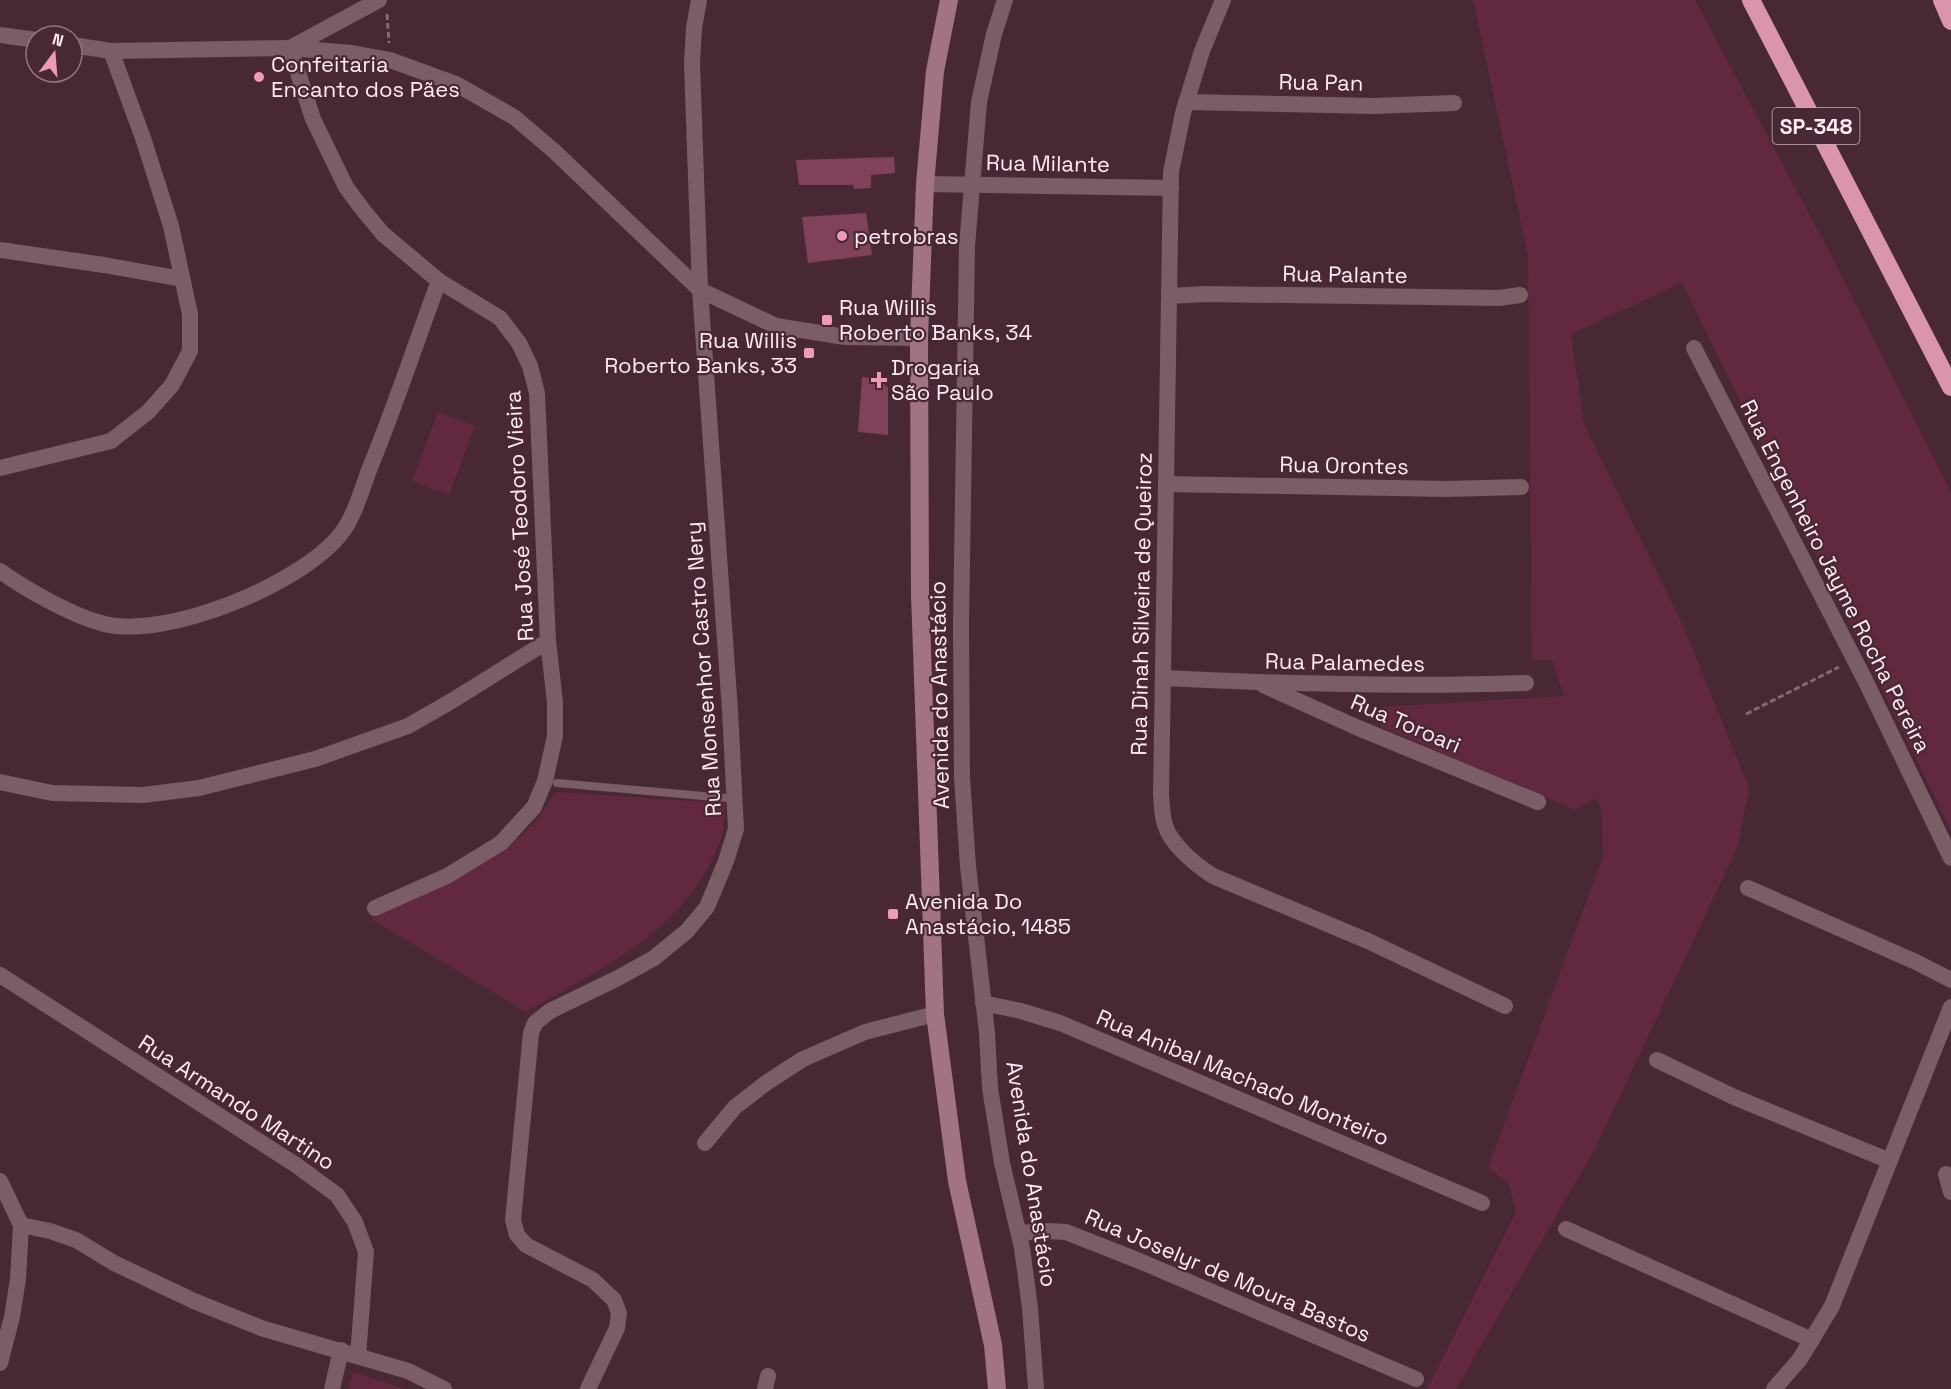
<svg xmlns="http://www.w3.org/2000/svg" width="1951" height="1389" font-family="'Space Grotesk',sans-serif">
<rect width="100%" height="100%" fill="#482834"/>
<!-- green -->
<g fill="#61283f">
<polygon points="1473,0 1695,0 1830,253 1951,492 1951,830 1682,283 1571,334 1584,424 1683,625 1749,788 1738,846 1595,1149 1456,1389 1427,1389 1516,1212 1509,1184 1488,1168 1603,856 1601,811 1597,798 1575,810 1382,727 1378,717 1382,707 1564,696 1552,660 1532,660 1528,256"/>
<polygon points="438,412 475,426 449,495 412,481"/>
<path d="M556,792l169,11c-1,11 0,25 -4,36 -34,91 -116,128 -195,173l-155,-93 125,-64 25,-19 17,-18z"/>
<polygon points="353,1372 406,1389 348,1389"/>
</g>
<!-- building -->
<g fill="#80415a">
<polygon points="894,157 895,173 871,175 871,188 854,189 853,185 799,185 796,160"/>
<polygon points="866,213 872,255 808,263 802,217"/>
<polygon points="862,377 879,379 888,388 888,435 858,432"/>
</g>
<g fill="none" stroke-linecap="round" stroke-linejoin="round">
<!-- path -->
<g stroke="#866973" stroke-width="3" stroke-dasharray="6 3" stroke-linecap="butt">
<polyline points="387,14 389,43"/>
<polyline points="1746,714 1839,667"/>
</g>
<!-- lane -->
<polyline stroke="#7b5d67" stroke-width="8" points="557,783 726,798"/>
<!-- street -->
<g stroke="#7b5d67" stroke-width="16">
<polyline points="1005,0 994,34 979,102 967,246 961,625 962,777 968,866 987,1033 990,1088 1002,1163 1022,1248 1030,1308 1036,1389"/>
<path d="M1223,0l-21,51 -19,62 -12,59 -10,624c1,10 1,20 4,29 6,20 31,40 48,51l155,65 137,65"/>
<polyline points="0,35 36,40"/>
<polyline points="72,45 111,51 290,48 352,53 390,60 456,84 514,117 554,151 700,290 776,326 845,337 919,338"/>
<polyline points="290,48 313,119 346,187 363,210 383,234 439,281 500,318 519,343 530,366 537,393 548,641 555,702 555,736 545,781 534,807 501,843 447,876 375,908"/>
<polyline points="290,48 379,0"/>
<polyline points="1186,102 1373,106 1454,103"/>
<polyline points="925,184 1171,188"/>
<polyline points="0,250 104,265 182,279"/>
<polyline points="1169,296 1206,294 1499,298 1520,295"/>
<polyline points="1694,348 1865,680 1951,858"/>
<polyline points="0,468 111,441 148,412 172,385 190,351 190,314 171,226 143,138 111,51"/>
<polyline points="1166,484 1447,489 1521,487"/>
<path d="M0,571c25,18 71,44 101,52 62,19 209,-41 244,-95 12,-18 18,-43 26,-63 25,-61 45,-123 68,-184"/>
<path d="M1163,678c121,6 242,9 363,5"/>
<polyline points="1263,685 1356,727 1538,802"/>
<polyline points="0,782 52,793 143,795 199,788 315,759 408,726 450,702 548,641"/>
<polyline points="1748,888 1916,962 1951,980"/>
<polyline points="0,975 296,1165 337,1195 355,1222 366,1252 358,1356"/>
<polyline points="983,1003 1021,1011 1060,1023 1482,1203"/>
<polyline points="1657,1060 1734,1097 1890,1161"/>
<polyline points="705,1143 735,1107 766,1083 803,1059 865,1032 935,1014"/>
<polyline points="1946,1174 1951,1192"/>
<polyline points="0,1181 21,1225 18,1279 12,1317 0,1363"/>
<polyline points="21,1225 50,1231 76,1240 114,1263 194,1301 261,1328 408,1371 444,1389"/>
<polyline points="1566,1229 1812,1340"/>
<polyline points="1019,1233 1049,1231 1066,1232 1142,1262 1416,1379"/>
<polyline points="332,1389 341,1350"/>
<polyline points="588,1389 617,1328 619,1313 614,1300 593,1280 526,1245 517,1235 513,1220 531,1033 535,1023 550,1011 618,978 654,958 687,931 707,907 726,861 736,829 730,710 700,290 692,64 694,28 699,0"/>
<polyline points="765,1389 768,1376"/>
<polyline points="1774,1389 1800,1359 1832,1306 1951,1007"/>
</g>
<!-- secondary -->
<polyline stroke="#a27483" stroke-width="18" points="949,0 935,71 925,184 919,338 920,594 935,1014 957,1181 993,1345 997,1389"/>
<!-- highway -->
<g stroke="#db94ad" stroke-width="18">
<polyline points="1751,0 1951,387"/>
<polyline points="1942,0 1951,21"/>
</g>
</g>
<!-- markers -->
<g fill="#ef9ab8" stroke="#482834" stroke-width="2">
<circle cx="259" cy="77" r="6"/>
<circle cx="842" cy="236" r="6"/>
<rect x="821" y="314" width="12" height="12" rx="3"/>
<rect x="803" y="347" width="12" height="12" rx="3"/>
<path d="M876 371h6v6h6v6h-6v6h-6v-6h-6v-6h6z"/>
<rect x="887" y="908" width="12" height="12" rx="3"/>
</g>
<g text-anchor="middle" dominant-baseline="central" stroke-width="4.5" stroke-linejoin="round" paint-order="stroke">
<!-- shield labels -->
<rect fill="#482834" stroke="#c8b0b8" stroke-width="1.5" x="1772.5" y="108" width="87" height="36" rx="4.5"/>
<g font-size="21" font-weight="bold" fill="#ffeaf0">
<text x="1816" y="126">SP-348</text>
</g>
<!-- poi labels -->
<g font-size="22" fill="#ffeaf0" stroke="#482834" text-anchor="start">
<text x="271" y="64">Confeitaria<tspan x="271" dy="25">Encanto dos Pães</tspan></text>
<text x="854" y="236">petrobras</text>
<text x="839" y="307">Rua Willis<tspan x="839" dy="25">Roberto Banks, 34</tspan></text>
<text x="797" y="340" text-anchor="end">Rua Willis<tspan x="797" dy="25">Roberto Banks, 33</tspan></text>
<text x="891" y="367">Drogaria<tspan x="891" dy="25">São Paulo</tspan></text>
<text x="905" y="901">Avenida Do<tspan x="905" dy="25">Anastácio, 1485</tspan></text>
</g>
<!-- street labels -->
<g font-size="22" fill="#ffeaf0" stroke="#482834">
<text transform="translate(1321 82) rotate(1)">Rua Pan</text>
<text transform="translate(1048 163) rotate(1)">Rua Milante</text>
<text transform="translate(1345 274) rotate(1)">Rua Palante</text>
<text transform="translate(1344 465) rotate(1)">Rua Orontes</text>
<text transform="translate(519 516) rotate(-93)">Rua José Teodoro Vieira</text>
<text transform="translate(1836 576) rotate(63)">Rua Engenheiro Jayme Rocha Pereira</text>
<text transform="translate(1141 604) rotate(-89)">Rua Dinah Silveira de Queiroz</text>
<text transform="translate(1345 662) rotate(1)">Rua Palamedes</text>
<text transform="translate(703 669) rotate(-94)">Rua Monsenhor Castro Nery</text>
<text transform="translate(939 695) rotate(-91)">Avenida do Anastácio</text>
<text transform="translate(1406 723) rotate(23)">Rua Toroari</text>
<text transform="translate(1243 1077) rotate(23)">Rua Anibal Machado Monteiro</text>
<text transform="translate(237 1102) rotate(33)">Rua Armando Martino</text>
<text transform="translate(1032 1174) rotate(81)">Avenida do Anastácio</text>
<text transform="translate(1228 1275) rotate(23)">Rua Joselyr de Moura Bastos</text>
</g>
</g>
<!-- north arrow -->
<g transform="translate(54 54) rotate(16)"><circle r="28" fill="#482834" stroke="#91767f" stroke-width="1.5"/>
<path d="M0-4.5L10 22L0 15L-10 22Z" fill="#ef9ab8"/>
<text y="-9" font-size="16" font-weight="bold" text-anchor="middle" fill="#ffeaf0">N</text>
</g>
</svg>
